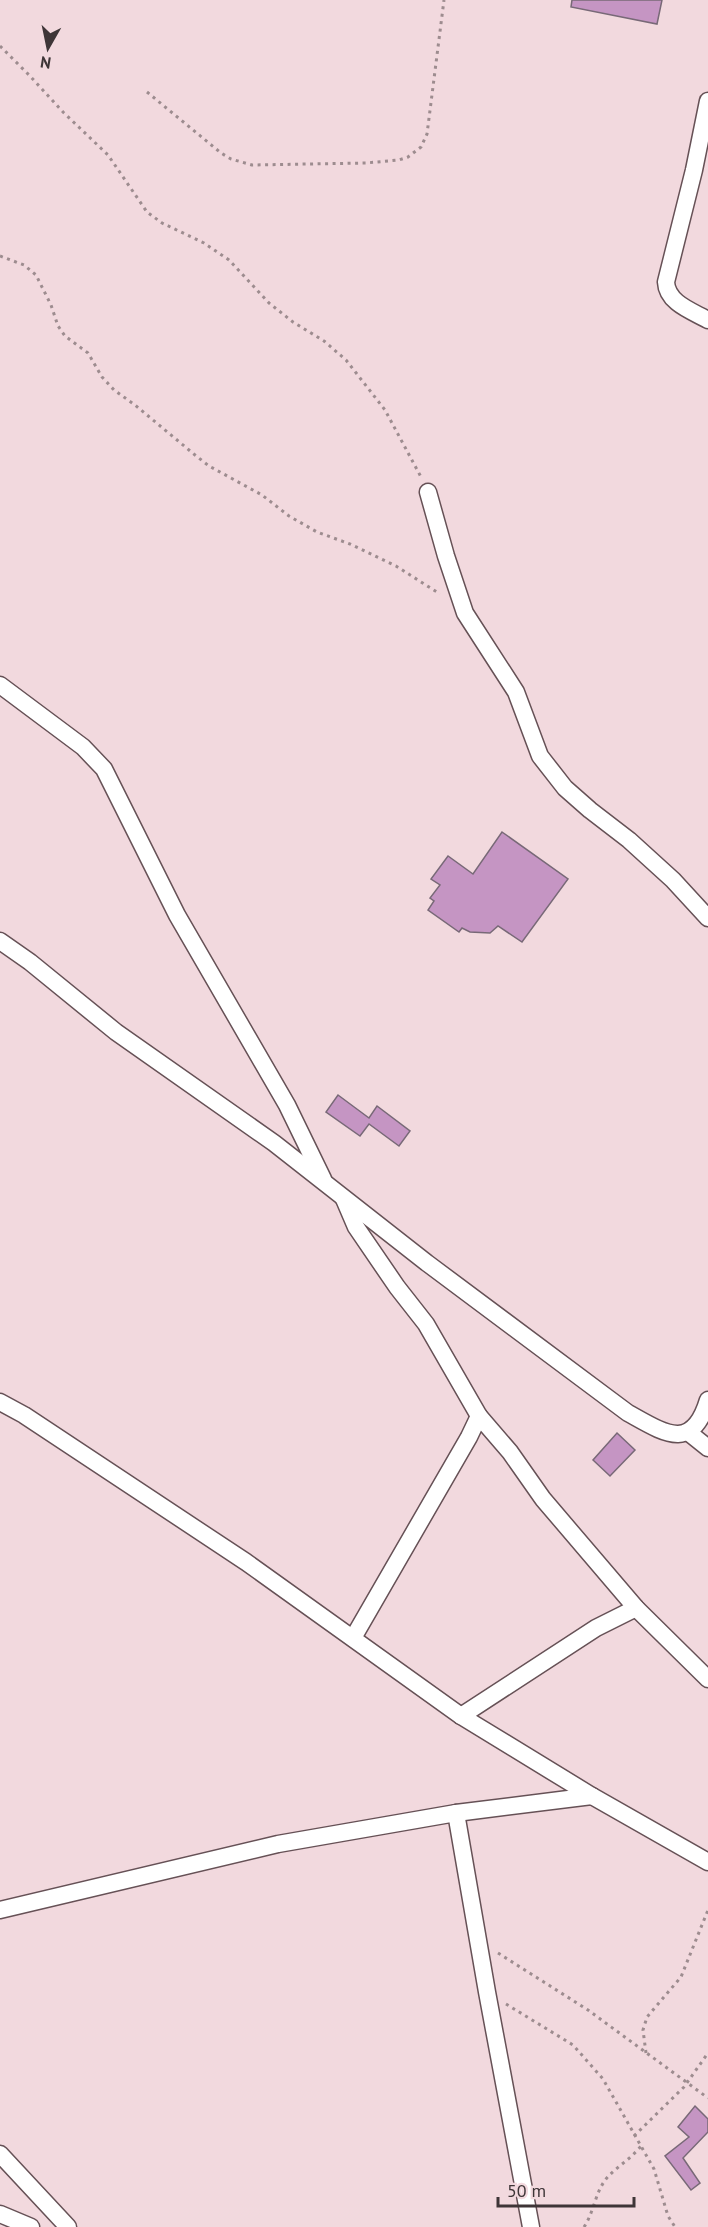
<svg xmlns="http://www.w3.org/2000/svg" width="708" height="2227" font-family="'PT Sans',sans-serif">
<rect width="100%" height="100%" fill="#f2d9de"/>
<!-- building -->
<g fill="#c595c3" stroke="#786977" stroke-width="1.5">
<polygon points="572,0 662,0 657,24 571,7"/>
<polygon points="502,832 568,879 522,942 498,926 490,933 470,932 462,928 459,932 428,910 434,901 430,898 440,885 431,879 448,856 473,874"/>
<polygon points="338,1095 369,1118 377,1106 410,1131 399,1146 369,1124 360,1136 326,1112"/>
<polygon points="617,1433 635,1450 610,1476 593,1460"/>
<polygon points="695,2106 708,2119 708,2132 683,2158 700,2183 691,2190 665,2156 689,2137 678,2127"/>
</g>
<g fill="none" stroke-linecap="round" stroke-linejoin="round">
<defs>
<g id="street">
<path d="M708,101l-14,69 -28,112c1,21 26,29 42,38"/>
<polyline points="428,492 446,556 465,613 516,692 540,756 565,788 590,810 629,840 673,880 708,918"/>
<polyline points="0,685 83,747 104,769 177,915 287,1105 323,1179"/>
<path d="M0,941l30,21 86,70 158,111 153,120 201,150c36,20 64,40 80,-13"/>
<polyline points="344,1199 356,1227 397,1287 426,1324 479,1416 510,1452 543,1499 636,1608 708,1679"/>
<polyline points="0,1402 24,1415 246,1562 461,1716 592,1796 708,1862"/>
<polyline points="688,1432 708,1448"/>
<polyline points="353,1638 469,1437 479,1416"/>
<polyline points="461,1716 596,1628 636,1608"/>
<polyline points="456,1813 487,1992 531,2227"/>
<polyline points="0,1910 278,1844 456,1813 592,1796"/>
<polyline points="0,2154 68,2227"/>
<polyline points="0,2214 31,2227"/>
</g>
</defs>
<!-- street casing -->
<use href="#street" stroke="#665156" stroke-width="19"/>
<!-- path -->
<g stroke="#9d8c8f" stroke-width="3" stroke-dasharray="3 4.5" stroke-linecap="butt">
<polyline points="0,46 30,76 63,112 108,155 147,212 162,223 204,243 229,260 269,303 293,322 324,341 346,360 385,410 421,477"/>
<polyline points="147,92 221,153 231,159 252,165 366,163 399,160 408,157 421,147 427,134 444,0"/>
<polyline points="0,256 24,265 36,275 51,305 58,326 65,336 88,353 102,377 114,390 135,405 195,455 209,466 262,495 289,516 317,532 350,544 396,566 440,594"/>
<polyline points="498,1953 588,2010 708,2098"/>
<polyline points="506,2004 573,2045 603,2079 654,2169 668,2216 675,2227"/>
<polyline points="646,2053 643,2030 647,2017 681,1977 708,1910"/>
<polyline points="634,2136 684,2087 708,2053"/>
<path d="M584,2227c10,-15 11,-34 22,-48 10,-12 25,-20 35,-33"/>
</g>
<!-- street -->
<use href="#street" stroke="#fff" stroke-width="16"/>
</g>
<!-- north arrow -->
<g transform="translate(48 48) rotate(189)" stroke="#f2d9de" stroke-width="4.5" paint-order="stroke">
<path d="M0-4.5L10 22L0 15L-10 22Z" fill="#3e3537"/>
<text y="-9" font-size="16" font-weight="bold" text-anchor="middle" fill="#3e3537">N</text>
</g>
<!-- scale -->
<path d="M498 2197v9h136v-9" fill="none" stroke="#3e3537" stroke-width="3"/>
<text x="507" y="2197" font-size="18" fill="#3e3537" stroke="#f2d9de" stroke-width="4.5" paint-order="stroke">50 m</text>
</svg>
